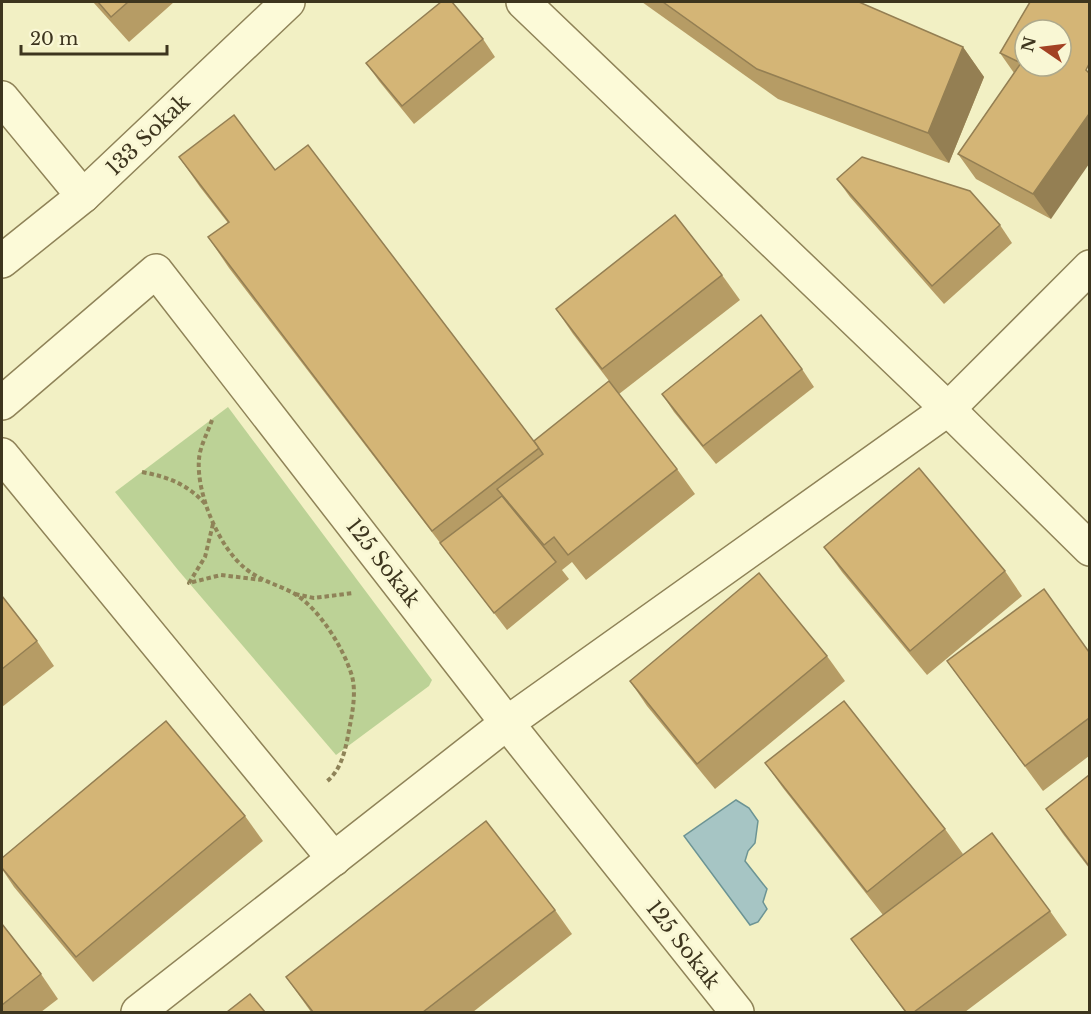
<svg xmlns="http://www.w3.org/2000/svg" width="1091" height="1014" font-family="'Libre Baskerville',serif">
<rect width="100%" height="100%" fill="#f2f0c4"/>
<!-- green -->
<polygon fill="#bcd296" points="228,407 432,680 429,686 336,755 178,570 115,492"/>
<!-- water -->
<polygon fill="#a6c5c4" stroke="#6c9494" stroke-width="1.5" points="736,800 749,808 758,821 755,843 748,851 745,861 767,889 763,902 767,909 758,922 750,925 684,836"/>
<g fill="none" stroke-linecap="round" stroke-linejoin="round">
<defs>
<g id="minor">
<polyline points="523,2 948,409 1090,549"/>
<polyline points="2,98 83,196"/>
<polyline points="2,261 83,196 288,2"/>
<polyline points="2,403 156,271 507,723 737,1012"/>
<polyline points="2,455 334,859"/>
<polyline points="138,1012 507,723 948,409 1090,267"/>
</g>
</defs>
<!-- minor casing -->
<use href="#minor" stroke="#8f8358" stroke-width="36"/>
<!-- path -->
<g stroke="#8f8358" stroke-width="4" stroke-dasharray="4.5 3" stroke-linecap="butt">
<path d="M212,420c-4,12 -12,26 -13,39 -3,34 20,89 47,110 15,12 33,16 49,25 25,16 48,53 57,82 4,15 1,34 -2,49 -4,21 -7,44 -24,57"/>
<path d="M142,472c26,5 46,12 64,33"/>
<polyline points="213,524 205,557 189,583 221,575 262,580"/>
<polyline points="295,594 314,598 353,593"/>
</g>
<!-- minor -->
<use href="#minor" stroke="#fcfad8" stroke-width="33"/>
</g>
<!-- wall -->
<g fill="#b69c65">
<polygon points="93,2 174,2 129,42"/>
<polygon points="642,2 859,2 963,47 984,77 949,163 778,99"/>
<polygon points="1030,2 1051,219 976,179 958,154 1014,73 1000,53"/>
<polygon points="483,39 495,57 414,124 379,81 366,63"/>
<polygon points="179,157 275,170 534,441 677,469 695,494 586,580 572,562 562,570 569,579 507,630 229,268 208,237 228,223 200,187"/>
<polygon points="837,179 1000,225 1012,243 944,304 850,197"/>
<polygon points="722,275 740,300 619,394 573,334 556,309"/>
<polygon points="802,369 814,387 716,464 674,412 662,394"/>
<polygon points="824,547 1005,571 1022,596 927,675 842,572"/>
<polygon points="2,596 37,641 54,666 2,707"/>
<polygon points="1089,652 1089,756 1043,791 947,661"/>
<polygon points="827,656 845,681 715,789 647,706 630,681"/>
<polygon points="765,763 945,829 963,854 939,873 1050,911 1067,935 965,1012 905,1012 851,939 883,915 783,788"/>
<polygon points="1089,775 1089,868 1063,834 1046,809"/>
<polygon points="245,816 263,841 93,982 14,887 2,869 2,868"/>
<polygon points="555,910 572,934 473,1012 311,1012 286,977"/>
<polygon points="2,924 41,974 58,999 41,1012 2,1012"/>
</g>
<!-- shaded-wall -->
<g fill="#947f53">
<polygon points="963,47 984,77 949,163 928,133"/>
<polygon points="1089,114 1089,164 1051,219 1033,194"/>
</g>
<!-- building -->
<g fill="#d4b576" stroke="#947f53" stroke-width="1.5" fill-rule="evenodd">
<polygon points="98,2 128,2 111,17"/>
<polygon points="441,2 452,2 483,39 402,106 366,63"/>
<polygon points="663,2 859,2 963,47 928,133 757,69"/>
<path d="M1030,2h59v62l-3,6 3,3v41l-56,80 -75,-40 63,-91 -21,-10zM1025,30h36v36h-36z"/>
<polygon points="234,115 275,170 308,145 539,448 432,531 208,237 229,222 179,157"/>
<polygon points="862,157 970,191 1000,225 932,286 837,179"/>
<polygon points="675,215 722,275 602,369 556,309"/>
<polygon points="761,315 802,369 703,446 662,394"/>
<polygon points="609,381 677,469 568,555 554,537 544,545 497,489 543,454 534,441"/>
<polygon points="919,468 1005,571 910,651 824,547"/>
<polygon points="502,496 556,562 494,613 440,543"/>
<polygon points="759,573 827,656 697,764 630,681"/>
<polygon points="1044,589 1089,652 1089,718 1025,766 947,661"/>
<polygon points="2,596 37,641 2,669"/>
<polygon points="844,701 945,829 867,892 765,763"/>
<polygon points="166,721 245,816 76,957 2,868 2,858"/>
<polygon points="1089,775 1089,866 1046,809"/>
<polygon points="486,821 555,910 423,1012 313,1012 286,977"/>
<polygon points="992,833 1050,911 914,1012 906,1012 851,939"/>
<polygon points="2,924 41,974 2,1005"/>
<polygon points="250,994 265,1012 227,1012"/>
</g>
<g text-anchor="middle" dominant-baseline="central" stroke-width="6" stroke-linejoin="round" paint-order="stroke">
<!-- street labels -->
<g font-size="21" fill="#3d351e" stroke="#f9f7d4">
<text transform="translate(148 135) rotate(-44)">133 Sokak</text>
<text transform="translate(383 563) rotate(52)">125 Sokak</text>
<text transform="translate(683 945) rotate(52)">125 Sokak</text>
</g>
</g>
<!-- border -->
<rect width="1091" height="1014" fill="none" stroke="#3d351e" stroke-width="6"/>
<!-- north arrow -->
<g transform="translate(1043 48) rotate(284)"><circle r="28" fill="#f9f7d4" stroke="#aea98b" stroke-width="1.5"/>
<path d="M0-4.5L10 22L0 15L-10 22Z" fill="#a34223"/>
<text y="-9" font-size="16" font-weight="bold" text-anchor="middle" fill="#3d351e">N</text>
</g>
<!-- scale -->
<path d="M21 45v9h146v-9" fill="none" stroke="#3d351e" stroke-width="3"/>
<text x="30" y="45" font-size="18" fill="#3d351e" stroke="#f9f7d4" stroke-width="4.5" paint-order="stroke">20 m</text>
</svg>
